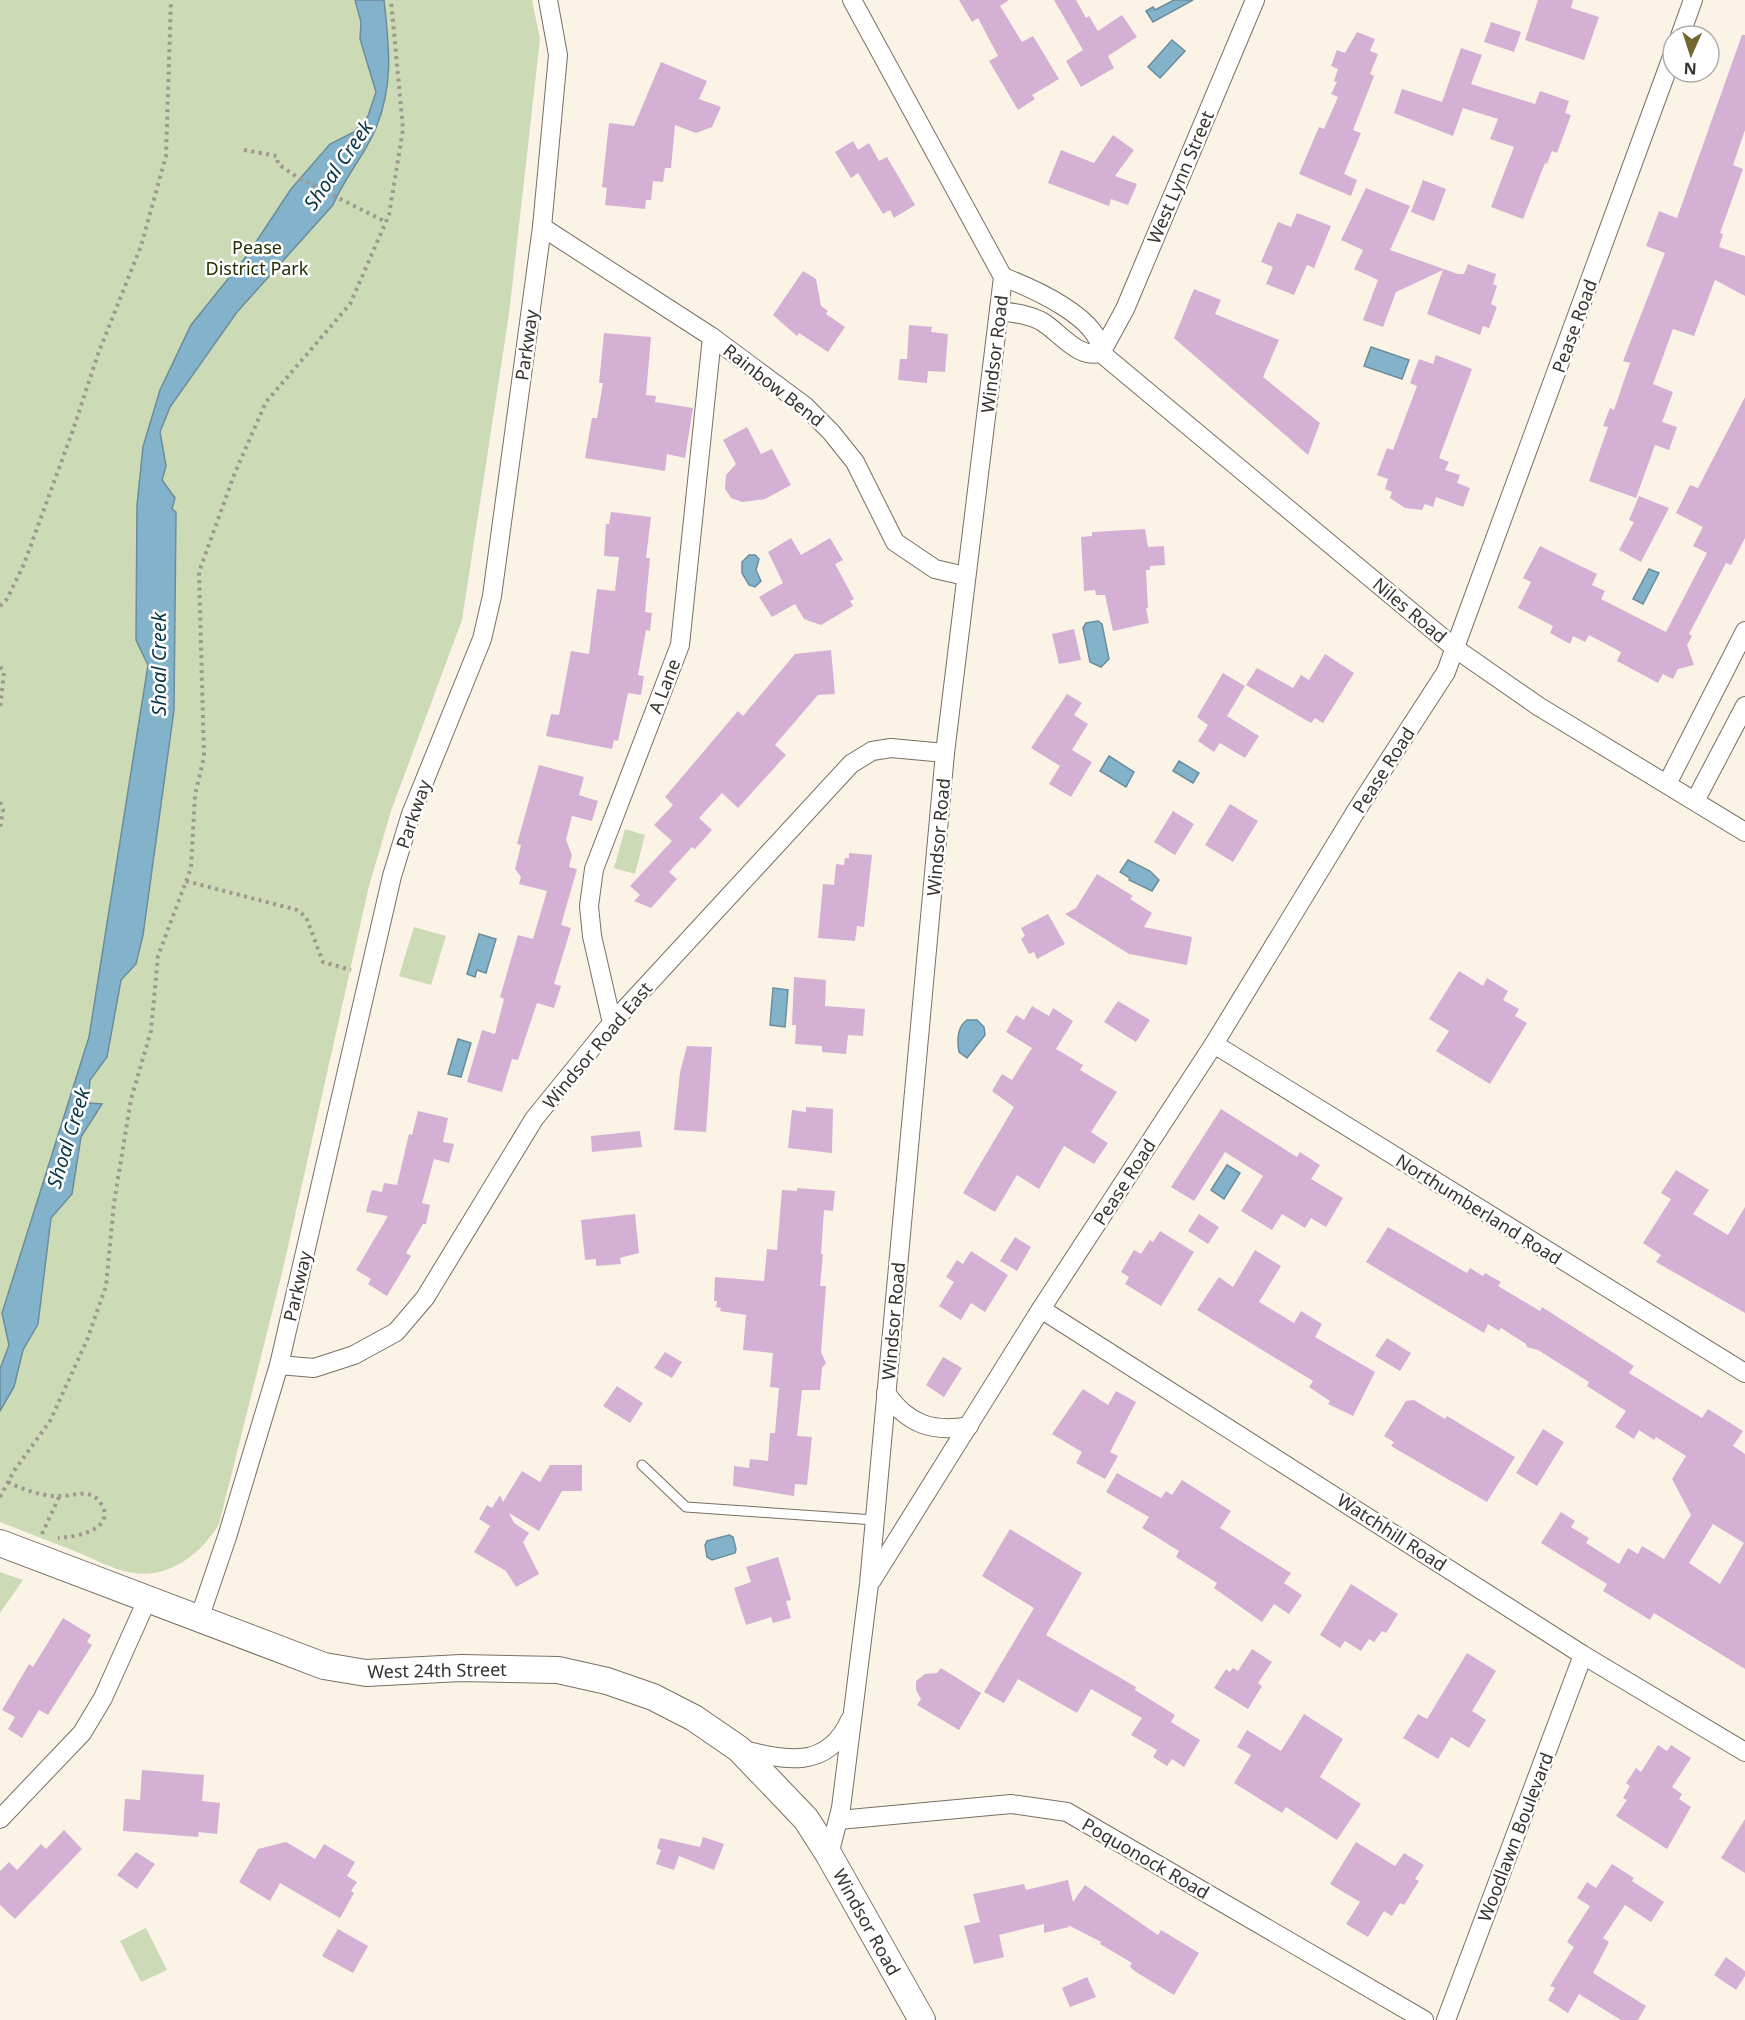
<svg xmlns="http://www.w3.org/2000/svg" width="1745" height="2020" font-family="'Noto Sans',sans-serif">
<rect width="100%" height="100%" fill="#fcf3e7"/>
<!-- green -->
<g fill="#ccdab6">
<path d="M0,0h532l8,39 -31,275 -47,306 -71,191 -22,75 -86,383 -64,255c-18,31 -53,57 -91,48 -17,-4 -35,-13 -51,-20 -26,-10 -51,-20 -77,-30z"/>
<polygon points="625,829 645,835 635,874 614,868"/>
<polygon points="414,927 446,936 431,985 399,976"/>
<polygon points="0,1572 23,1580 0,1613"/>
<polygon points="146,1928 167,1970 141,1982 120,1941"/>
</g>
<!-- water -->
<g fill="#82b3ca" stroke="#6c8d9c" stroke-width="1.5">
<path d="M355,0h29c5,46 10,84 -8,128 -11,27 -32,50 -43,77l-96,107 -67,95 -10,25 6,34 -4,14 13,18 -3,11 4,3 -2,198 -31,225 -7,29 -15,16 -14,77 -17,23 -2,23 14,1 -21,33 -9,57 -21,24 -13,106 -15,26 -9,37 -14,24v-42l9,-24 -7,-32 87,-276 59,-372 -12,-25 1,-135 6,-58 17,-57 31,-65 57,-71 43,-65 39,-45 24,-12 14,-16 8,-24 -16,-53 1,-17z"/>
<polygon points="1174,0 1193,0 1153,22 1146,11 1153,7 1155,10"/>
<polygon points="1172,40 1185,51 1160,78 1148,67"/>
<polygon points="1371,347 1409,360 1402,379 1364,366"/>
<polygon points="749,555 755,555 759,559 756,570 761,581 755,587 749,585 742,573 742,562"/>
<polygon points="1649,569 1659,573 1643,604 1633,599"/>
<polygon points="1098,621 1102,624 1109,659 1101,667 1090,662 1083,628 1086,623"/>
<polygon points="1109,756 1134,772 1126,787 1100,771"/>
<polygon points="1179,761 1199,773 1193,783 1173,771"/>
<polygon points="1128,860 1150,871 1159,880 1152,891 1129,880 1130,878 1120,872"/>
<polygon points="479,934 496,939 486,973 477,970 475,977 467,974"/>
<polygon points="773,988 788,990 785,1027 770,1025"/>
<path d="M967,1020h10l7,7 1,8 -18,23 -8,-6c-2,-11 -2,-25 8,-32z"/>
<polygon points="458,1039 471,1043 461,1077 448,1074"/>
<polygon points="1227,1165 1240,1173 1224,1199 1211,1190"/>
<polygon points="729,1535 733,1537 736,1549 735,1553 712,1560 707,1557 705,1545 707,1541"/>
</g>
<!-- building -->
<g fill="#d4b1d4" fill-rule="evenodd">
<polygon points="959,0 1009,0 1000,6 1022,42 1033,36 1059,79 1032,95 1035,99 1018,110 989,61 998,56 978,18 972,22"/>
<polygon points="1054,0 1076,0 1086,18 1089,16 1098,31 1122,15 1137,37 1108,56 1114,68 1081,87 1066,61 1083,50"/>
<polygon points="1538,0 1573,0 1571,8 1599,17 1584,60 1525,40"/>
<polygon points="1491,22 1521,32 1514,52 1484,42"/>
<polygon points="1357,32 1375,39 1370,51 1378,54 1370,74 1374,76 1353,130 1361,133 1344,174 1357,180 1351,196 1299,174 1319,127 1324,129 1338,97 1331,94 1337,82 1334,81 1338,69 1331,66 1337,50 1345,53"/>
<polygon points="1742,35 1745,35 1745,130 1733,165 1743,169 1720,233 1723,234 1719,247 1745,256 1745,296 1715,280 1694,336 1673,329 1653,384 1673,392 1662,422 1677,427 1669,450 1655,445 1636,498 1589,481 1608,427 1603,426 1610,408 1614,410 1630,363 1623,361 1665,253 1646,246 1659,211 1677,218"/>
<polygon points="1461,48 1482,55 1471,84 1535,104 1540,91 1569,101 1565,113 1571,115 1557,153 1552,151 1547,164 1545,163 1523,219 1491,207 1514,147 1490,139 1498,119 1463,108 1453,136 1394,113 1402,89 1442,102"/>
<polygon points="661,62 707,81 699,99 721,107 712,127 696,133 675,125 671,168 665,168 663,182 653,181 651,200 646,200 645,209 605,205 607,188 602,187 609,123 634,126"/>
<polygon points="1113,135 1134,150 1115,176 1137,184 1128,205 1111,199 1109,206 1048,183 1061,150 1094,163"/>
<polygon points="853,141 858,150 869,143 879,161 887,157 915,205 894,218 890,210 883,214 858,173 851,178 835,152"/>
<polygon points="1423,180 1446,189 1434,221 1411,212"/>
<polygon points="1366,188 1410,206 1390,250 1458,274 1464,274 1468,264 1496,274 1493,284 1497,286 1491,304 1497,307 1489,328 1483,326 1480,335 1427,314 1443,270 1396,292 1383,327 1363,320 1378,280 1354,269 1363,250 1341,240"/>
<polygon points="1297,213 1331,226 1314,268 1307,265 1294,295 1266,284 1273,267 1261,262 1278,222 1291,227"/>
<polygon points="803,271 816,279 821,306 828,311 826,314 845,327 828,352 799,333 797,336 773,315"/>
<polygon points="1194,289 1221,300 1215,314 1279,340 1263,377 1320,423 1308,455 1174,338"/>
<polygon points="909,325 932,327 931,332 948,334 945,372 928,371 927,383 898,380 900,359 907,359"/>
<polygon points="604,333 651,337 646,395 656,396 655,402 693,408 685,458 667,454 665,471 585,458 592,418 597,418 603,383 599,383"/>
<polygon points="1436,355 1472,369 1439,458 1449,462 1445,470 1460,475 1457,483 1470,488 1463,507 1436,497 1433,507 1425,504 1422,510 1405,508 1390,498 1392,492 1385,489 1388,479 1377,475 1387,448 1393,450 1417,386 1410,383 1419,359 1433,364"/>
<polygon points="1745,397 1745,538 1731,565 1726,563 1689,634 1692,636 1687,645 1694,665 1678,669 1673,679 1663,674 1658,683 1617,661 1621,652 1589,635 1585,642 1573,636 1570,644 1550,633 1553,626 1518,608 1531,582 1523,578 1540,546 1597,574 1592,585 1605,591 1601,599 1666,632 1707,553 1693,546 1703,527 1676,513 1690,485 1698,488"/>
<polygon points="747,427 761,454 772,449 791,485 765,499 742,502 731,498 725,489 726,475 736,464 723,440"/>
<polygon points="1639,496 1669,508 1641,562 1619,550 1634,522 1629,520"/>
<polygon points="611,512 651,517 646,558 650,558 645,612 652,613 650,631 646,630 638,675 644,676 641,695 628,693 618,741 614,740 612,749 546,736 551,714 559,715 571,651 589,654 597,589 615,591 619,557 604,556 606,524 609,524"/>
<polygon points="1145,529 1148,547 1164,546 1165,565 1150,566 1150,570 1146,570 1148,608 1146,608 1149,623 1113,631 1105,595 1096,595 1095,590 1084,591 1081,537 1092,536 1092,532"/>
<polygon points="791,538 801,555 830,538 843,560 835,564 854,599 850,601 853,606 821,625 804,619 795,604 772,617 759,597 783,583 768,552"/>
<polygon points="1074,629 1081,660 1059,664 1052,634"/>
<polygon points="831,650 835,694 818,695 775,745 786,755 738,808 722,793 699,818 712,830 695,849 692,847 669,872 677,879 651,908 634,901 640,895 630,886 672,841 654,825 673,805 665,797 738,711 743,716 795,654"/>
<polygon points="1325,654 1354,673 1323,723 1315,718 1311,723 1246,685 1257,668 1293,688 1301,675 1309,680"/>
<polygon points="1223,673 1245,686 1227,716 1259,736 1245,758 1220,743 1214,752 1198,741 1208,725 1197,717"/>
<polygon points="1067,694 1082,703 1074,715 1088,724 1072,750 1092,762 1071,797 1049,784 1060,766 1031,748"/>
<polygon points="539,765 584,777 579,795 598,801 592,821 572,816 566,840 572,855 569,867 577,869 561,925 571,928 554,984 561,986 554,1008 537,1003 518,1060 512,1059 502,1092 467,1082 482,1030 495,1034 504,999 500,997 518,935 533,939 547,891 519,884 521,877 515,869 521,845 517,844"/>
<polygon points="1230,804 1258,821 1233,862 1205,845"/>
<polygon points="1173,811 1194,824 1175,855 1154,842"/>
<polygon points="849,853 872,855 864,927 857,926 855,941 818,938 823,884 834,885 836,864 844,865 845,858 849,858"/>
<polygon points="1097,874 1133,896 1130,899 1152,913 1144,927 1192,937 1187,965 1129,954 1065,914 1076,908"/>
<polygon points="1048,914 1065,944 1037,959 1034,952 1029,954 1021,939 1025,936 1021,928"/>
<polygon points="1459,971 1483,986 1487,978 1508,991 1503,1000 1519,1009 1515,1016 1527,1023 1490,1084 1436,1051 1449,1031 1429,1019"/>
<polygon points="794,977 826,980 825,1006 865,1009 863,1036 848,1035 846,1054 822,1052 822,1046 795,1044 796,1025 792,1025"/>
<polygon points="1118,1001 1150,1020 1136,1042 1104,1022"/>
<polygon points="1032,1006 1049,1016 1053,1008 1073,1021 1056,1049 1083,1065 1080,1070 1117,1092 1091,1132 1108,1143 1094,1164 1064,1146 1039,1189 1017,1175 995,1212 963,1193 1014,1107 992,1091 1002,1074 1012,1080 1032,1048 1006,1032 1016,1015 1024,1020"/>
<polygon points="687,1046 712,1047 706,1132 674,1130 680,1072"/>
<polygon points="806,1107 833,1109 832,1153 788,1148 792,1110 806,1112"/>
<polygon points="1221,1109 1297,1157 1300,1152 1320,1165 1311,1179 1343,1198 1326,1227 1311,1218 1305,1228 1282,1214 1272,1230 1241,1211 1263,1176 1225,1152 1194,1201 1171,1187"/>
<polygon points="418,1111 448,1118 443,1142 454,1144 449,1163 434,1159 422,1203 430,1205 426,1224 423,1224 406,1253 411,1256 387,1296 368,1284 371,1279 356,1270 388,1216 366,1212 370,1196 372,1190 382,1192 384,1183 397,1185 409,1134 412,1135"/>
<polygon points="640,1131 642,1147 592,1152 591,1136"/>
<polygon points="1676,1170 1709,1190 1693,1214 1728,1235 1745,1207 1745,1313 1656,1262 1661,1255 1643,1243 1671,1199 1661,1193"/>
<polygon points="797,1188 835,1191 833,1211 824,1210 821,1254 823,1254 820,1286 826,1286 821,1352 826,1363 822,1368 820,1390 802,1390 797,1436 812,1437 807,1485 795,1484 794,1496 733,1486 734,1466 749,1468 750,1459 768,1461 770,1433 775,1433 779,1388 770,1387 773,1353 743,1350 746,1315 720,1311 721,1308 716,1307 717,1301 714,1301 715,1277 764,1281 767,1249 777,1250 782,1190 797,1191"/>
<polygon points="635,1214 639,1253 620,1258 621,1264 596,1266 596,1259 585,1260 581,1220"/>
<polygon points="1199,1214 1219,1227 1208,1244 1188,1231"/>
<path d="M1388,1227l79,46 3,-5 13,8 2,-3 16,9 -3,4 42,25 2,-4 92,59 -5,7 73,45 6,-9 35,22 -10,15 12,8v215l-91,-56 -4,7 -47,-29 4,-7 -66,-41 20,-31 14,9 -4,6 18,11 -3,5 33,21 9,-16 10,6 4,-8 22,13 27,-44 -19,-36 14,-23 -30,-19 -2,3 -15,-10 -5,9 -19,-12 11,-16 -39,-25 2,-4 -51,-32 -11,-3 -1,-3 -25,-16 -2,3 -11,-7 -4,9 -118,-71zM1713,1524l31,19 -24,41 -31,-21z"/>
<polygon points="1160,1231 1194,1252 1161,1306 1125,1284 1129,1277 1121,1272 1134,1250 1141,1254 1150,1240 1153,1242"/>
<polygon points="1015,1237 1031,1247 1017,1271 1000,1261"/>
<polygon points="1255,1250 1281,1266 1259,1302 1294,1323 1301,1311 1322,1324 1315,1337 1375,1372 1353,1416 1328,1404 1330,1401 1309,1387 1313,1381 1197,1310 1219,1277 1233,1287"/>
<polygon points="971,1251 1008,1275 985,1312 971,1303 961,1320 939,1306 954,1282 946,1277 957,1260 963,1264"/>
<polygon points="1387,1338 1411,1353 1400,1371 1375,1356"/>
<polygon points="665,1352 682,1362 672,1378 654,1368"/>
<polygon points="943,1357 962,1368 944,1397 926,1385"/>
<polygon points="617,1386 643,1403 630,1423 603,1406"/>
<polygon points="1083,1389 1108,1405 1116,1391 1136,1402 1110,1452 1118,1456 1105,1479 1076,1463 1082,1452 1052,1434"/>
<polygon points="1414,1400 1445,1419 1447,1416 1515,1457 1487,1502 1391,1446 1394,1442 1384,1436 1406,1401"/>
<polygon points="1543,1429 1564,1442 1537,1486 1516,1473"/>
<polygon points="550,1465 582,1465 582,1491 562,1491 539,1531 509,1513 514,1523 529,1533 523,1542 539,1574 516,1587 506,1571 474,1552 490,1526 479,1519 487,1505 492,1508 500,1495 503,1502 522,1471 540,1482"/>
<polygon points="1117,1473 1161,1498 1166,1491 1172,1495 1182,1480 1231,1511 1220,1528 1291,1573 1284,1583 1302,1595 1289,1614 1274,1604 1262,1622 1214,1588 1217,1583 1176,1557 1179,1551 1142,1528 1149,1517 1106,1492"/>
<polygon points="1010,1529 1082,1573 1046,1635 1136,1687 1135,1690 1175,1715 1171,1722 1200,1740 1184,1767 1172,1759 1167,1766 1153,1757 1157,1750 1131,1735 1142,1718 1091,1689 1077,1713 1018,1679 1004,1703 984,1692 1034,1608 982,1576"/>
<polygon points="778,1557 791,1600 786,1601 791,1618 773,1623 771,1617 746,1625 734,1588 751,1582 746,1567"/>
<polygon points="1351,1584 1398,1614 1386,1633 1382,1631 1374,1642 1369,1639 1361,1651 1345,1641 1340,1648 1320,1635"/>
<polygon points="63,1618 91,1635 87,1642 92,1645 48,1715 39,1710 22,1738 8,1729 15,1717 2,1710 29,1664 33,1667"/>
<polygon points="1252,1649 1272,1662 1258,1683 1262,1686 1248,1709 1214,1688 1226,1669 1230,1672 1233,1668 1238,1671"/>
<polygon points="1467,1653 1496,1671 1472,1711 1486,1720 1469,1748 1451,1737 1438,1759 1403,1738 1418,1714 1427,1719"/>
<polygon points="941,1668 981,1693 959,1730 917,1705 921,1699 916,1690 916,1681 925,1674 937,1673"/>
<polygon points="1304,1714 1343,1739 1320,1777 1361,1804 1337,1840 1286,1807 1282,1813 1234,1783 1251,1755 1237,1747 1247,1730 1281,1751"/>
<polygon points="1658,1745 1667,1751 1671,1745 1691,1758 1672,1787 1682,1794 1679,1799 1691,1807 1667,1849 1616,1816 1627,1800 1623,1798 1630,1786 1626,1783 1636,1768 1641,1772"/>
<polygon points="142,1770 204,1775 202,1801 220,1803 217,1834 199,1832 198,1837 123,1831 125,1799 140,1800"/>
<polygon points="1745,1819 1745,1873 1721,1858"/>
<polygon points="64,1830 82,1849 15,1919 0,1905 0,1871 9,1862 17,1870 41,1844 46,1849"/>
<polygon points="703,1837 724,1844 714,1870 679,1856 674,1870 656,1864 661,1850 657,1848 660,1838 700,1847"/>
<polygon points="286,1842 315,1859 324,1844 355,1862 347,1876 357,1882 351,1891 354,1893 340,1918 280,1883 270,1901 239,1882 258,1849"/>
<polygon points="1356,1842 1395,1866 1404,1853 1424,1865 1415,1879 1419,1881 1404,1905 1400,1903 1392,1916 1384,1911 1368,1937 1346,1924 1360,1902 1330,1884"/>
<polygon points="136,1852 155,1864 137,1889 117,1875"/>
<polygon points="1612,1864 1634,1878 1632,1881 1664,1902 1651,1922 1625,1905 1603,1938 1609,1942 1593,1973 1646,2006 1638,2020 1621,2020 1579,1994 1568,2013 1548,2000 1555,1988 1550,1986 1574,1947 1567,1942 1590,1906 1577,1898 1587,1882 1596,1888"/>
<polygon points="1068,1880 1073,1902 1085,1885 1158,1935 1161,1930 1199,1953 1174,1995 1136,1972 1130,1967 1132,1963 1100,1944 1101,1942 1068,1925 1069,1927 1044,1933 1044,1924 999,1935 1004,1957 974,1964 964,1926 980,1922 973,1894 1024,1884 1026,1890"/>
<polygon points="338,1929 368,1946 353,1973 322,1956"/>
<polygon points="1726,1957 1745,1971 1745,1976 1736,1990 1714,1975"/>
<polygon points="1087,1977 1096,1997 1070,2007 1062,1988"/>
</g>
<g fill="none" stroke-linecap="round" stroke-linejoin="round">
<defs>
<polyline id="lane" points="642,1465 686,1507 875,1520"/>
<g id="street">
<polyline points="1680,36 1693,0"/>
<polyline points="542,227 712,337 805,406 831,432 855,462 895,542 935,569 965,576"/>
<path d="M1003,277c29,11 98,41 98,76l355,296 82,57 207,126"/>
<path d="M999,311c15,2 29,3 42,10 19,11 36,38 60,32"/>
<polyline points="1101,353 1125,309 1255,0"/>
<polyline points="1667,784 1745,631"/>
<polyline points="1695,801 1745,706"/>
<polyline points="612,1023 592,936 589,906 594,869 680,645 712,337"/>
<polyline points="1214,1044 1745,1373"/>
<polyline points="1041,1309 1583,1655 1745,1752"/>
<polyline points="279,1365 314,1368 354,1355 396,1332 425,1298 534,1119 612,1023 851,764 872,751 891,748 945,753"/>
<path d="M886,1393c21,31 47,40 83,33"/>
<polyline points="872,1580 1041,1309 1214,1044 1356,811 1446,672 1673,54"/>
<polyline points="199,1619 227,1537 279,1365 392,876 411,814 482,639 492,596 542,227 558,55 548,0"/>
<path d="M740,1749c44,11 87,22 110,-29"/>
<polyline points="0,1819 82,1733 103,1698 147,1600"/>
<polyline points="839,1820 1011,1804 1067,1812 1424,2020"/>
<polyline points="829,1855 841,1808 869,1584 945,753 1003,277 852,0"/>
<polyline points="1446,2020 1583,1655"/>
</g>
<polyline id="secondary" points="0,1543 324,1666 366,1673 461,1668 558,1670 607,1681 653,1697 694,1718 739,1749 806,1819 829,1855 922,2020"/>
</defs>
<!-- lane casing -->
<use href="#lane" stroke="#787065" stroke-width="11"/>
<!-- street casing -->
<use href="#street" stroke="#787065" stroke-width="20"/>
<!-- secondary casing -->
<use href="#secondary" stroke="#787065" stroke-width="28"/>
<!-- path -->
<g stroke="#9f9890" stroke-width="4" stroke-dasharray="3 4.5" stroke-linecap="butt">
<polyline points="244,150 277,156 278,164 297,177 386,222"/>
<polyline points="0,606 7,599 24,564 73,430 98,354 141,246 166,156 171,0"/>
<polyline points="0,667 4,672 0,709"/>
<polyline points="0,802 3,810 0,828"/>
<polyline points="186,881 297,910 306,917 323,962 351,970"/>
<path d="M8,1482c15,8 37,15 53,14 11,0 22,-5 32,0 5,2 10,10 11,14 5,22 -31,27 -46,28"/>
<polyline points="0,1497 14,1471 50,1421 87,1340 106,1286 114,1203 131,1099 151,1031 158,956 191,868 195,795 204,757 199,572 234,475 266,402 350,304 389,215 403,129 391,0"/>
<polyline points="42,1534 59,1497"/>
</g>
<!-- lane -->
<use href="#lane" stroke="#fff" stroke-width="9"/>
<!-- street -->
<use href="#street" stroke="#fff" stroke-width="18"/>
<!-- secondary -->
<use href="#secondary" stroke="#fff" stroke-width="26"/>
</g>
<g text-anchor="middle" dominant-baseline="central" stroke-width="5" stroke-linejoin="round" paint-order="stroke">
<!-- street labels -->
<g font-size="18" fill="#37342f" stroke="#fff">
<text transform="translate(1180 177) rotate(-67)">West Lynn Street</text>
<text transform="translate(1574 326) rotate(-70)">Pease Road</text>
<text transform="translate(526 345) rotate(-82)">Parkway</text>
<text transform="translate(994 354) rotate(-83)">Windsor Road</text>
<text transform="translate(774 385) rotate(38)">Rainbow Bend</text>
<text transform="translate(1410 610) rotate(40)">Niles Road</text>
<text transform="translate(664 686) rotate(-69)">A Lane</text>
<text transform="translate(1383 770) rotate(-57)">Pease Road</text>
<text transform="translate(413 814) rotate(-71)">Parkway</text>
<text transform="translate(938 837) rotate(-85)">Windsor Road</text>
<text transform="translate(597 1045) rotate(-50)">Windsor Road East</text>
<text transform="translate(1124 1182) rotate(-57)">Pease Road</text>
<text transform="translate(1479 1209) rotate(32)">Northumberland Road</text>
<text transform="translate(297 1286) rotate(-77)">Parkway</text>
<text transform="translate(893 1321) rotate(-85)">Windsor Road</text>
<text transform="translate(1392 1532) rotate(33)">Watchhill Road</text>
<text transform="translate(437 1670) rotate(-1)">West 24th Street</text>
<text transform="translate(1515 1837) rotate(-69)">Woodlawn Boulevard</text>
<text transform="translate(1146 1858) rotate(30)">Poquonock Road</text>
<text transform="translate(867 1922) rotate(61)">Windsor Road</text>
</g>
<!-- park labels -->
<g font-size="18" fill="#222f00" stroke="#fff">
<text x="257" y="247">Pease<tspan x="257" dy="21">District Park</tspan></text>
</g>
<!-- water labels -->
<g font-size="20" font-style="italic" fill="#083546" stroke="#fff">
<text transform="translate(338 165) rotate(-55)">Shoal Creek</text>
<text transform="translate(158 664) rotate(-90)">Shoal Creek</text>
<text transform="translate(68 1138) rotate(-73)">Shoal Creek</text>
</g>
</g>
<!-- north arrow -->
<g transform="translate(1691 54) rotate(183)"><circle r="28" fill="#ffffff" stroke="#afaeac" stroke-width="1.5"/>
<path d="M0-4.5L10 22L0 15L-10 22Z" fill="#726633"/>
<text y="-9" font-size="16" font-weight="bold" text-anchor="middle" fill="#37342f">N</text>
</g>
</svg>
